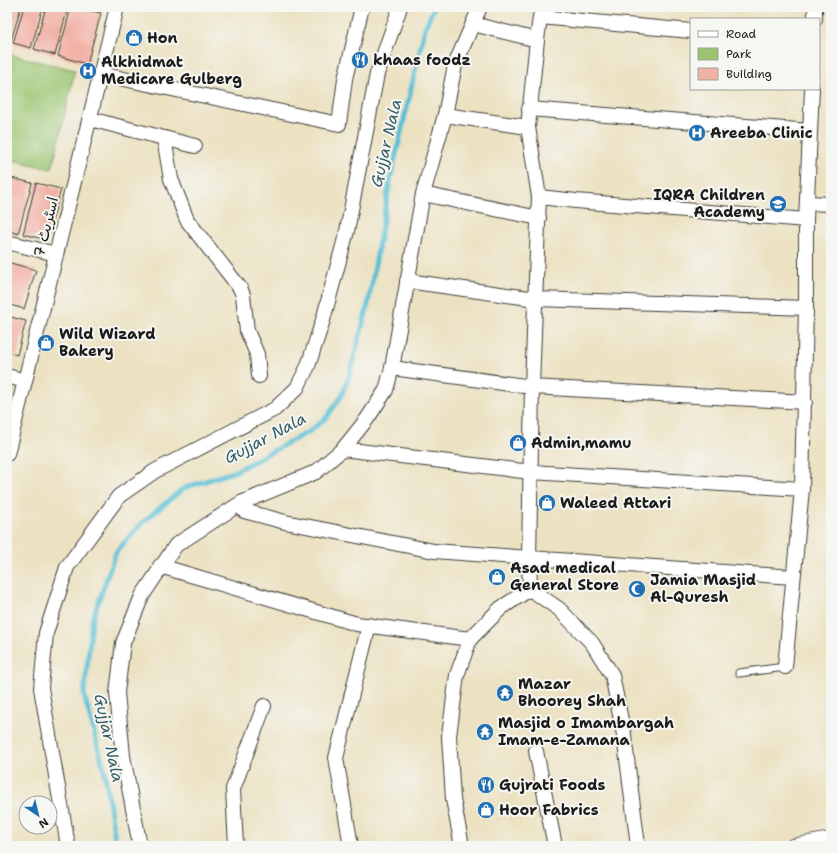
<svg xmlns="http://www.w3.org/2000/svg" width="838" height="853" font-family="'Shantell Sans','Playpen Sans Arabic',sans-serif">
<rect width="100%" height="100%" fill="#f6f6f2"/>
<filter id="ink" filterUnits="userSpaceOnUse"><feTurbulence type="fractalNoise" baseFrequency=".025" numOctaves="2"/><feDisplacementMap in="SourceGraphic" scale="8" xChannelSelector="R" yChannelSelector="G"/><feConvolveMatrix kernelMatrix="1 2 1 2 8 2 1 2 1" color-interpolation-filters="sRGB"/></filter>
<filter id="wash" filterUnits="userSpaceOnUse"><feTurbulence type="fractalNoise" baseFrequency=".012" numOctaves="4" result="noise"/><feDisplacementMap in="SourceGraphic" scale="16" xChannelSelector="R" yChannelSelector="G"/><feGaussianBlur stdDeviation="0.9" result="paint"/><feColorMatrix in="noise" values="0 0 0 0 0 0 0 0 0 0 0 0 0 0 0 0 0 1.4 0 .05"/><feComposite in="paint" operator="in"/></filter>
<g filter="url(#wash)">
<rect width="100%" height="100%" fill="#ece2c2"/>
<!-- green -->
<polygon fill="#9ac470" stroke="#5b7046" points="7,54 75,70 52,169 7,159"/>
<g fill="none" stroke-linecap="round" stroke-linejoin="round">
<!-- stream -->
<polyline stroke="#57bfd4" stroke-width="5" points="116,846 104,769 84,695 92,620 116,552 143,522 184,488 236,471 310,431 327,417 342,395 350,373 368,305 390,181 425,28 434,7"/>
</g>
<g id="blocks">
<!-- building -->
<g fill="#f2b1a5">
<polygon points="7,7 21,7 9,47 7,46"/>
<polygon points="24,7 43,7 31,48 13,43"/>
<polygon points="46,7 68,7 55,55 34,49"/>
<polygon points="71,7 101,13 87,64 58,56"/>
<polygon points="7,177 32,183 18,234 7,230"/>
<polygon points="36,183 61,189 47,240 23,234"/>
<polygon points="7,262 36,270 24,309 7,304"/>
<polygon points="7,316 26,321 17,355 7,352"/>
<polygon points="7,388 11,389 8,406 7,406"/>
</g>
</g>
</g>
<g filter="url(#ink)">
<use href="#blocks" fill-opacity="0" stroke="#3b3a35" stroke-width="1"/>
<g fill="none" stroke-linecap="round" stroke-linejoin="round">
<defs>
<polyline id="lane" points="739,673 785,667"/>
<g id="street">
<polyline points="540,17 691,31"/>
<polyline points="815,19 815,7"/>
<polyline points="473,24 537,40"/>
<polyline points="100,74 339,124 345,79 362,7"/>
<polyline points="529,109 810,131"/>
<polyline points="445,115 528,127"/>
<polyline points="90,119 195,146"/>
<polyline points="164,138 171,179 187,220 240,288 243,295 247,331 257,354 259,376"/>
<polyline points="423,194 539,218"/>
<polyline points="539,197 576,201 806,220"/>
<polyline points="807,203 831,204"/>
<polyline points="7,242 56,254"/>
<polyline points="407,281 536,299 806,308"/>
<polyline points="392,368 532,387 805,402"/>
<polyline points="7,376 25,381"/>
<polyline points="343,449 531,472 802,489"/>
<polyline points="7,454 117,7"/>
<polyline points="241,503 244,511 285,522 434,551 793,577"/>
<polyline points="160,566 357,624 470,639"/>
<polyline points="530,589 529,559 532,387 539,197 528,127 537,40 540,17 544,7"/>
<polyline points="530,589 559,609 592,643 612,675 624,735 638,846"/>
<polyline points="785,667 802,489 806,308 806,220 812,89"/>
<polyline points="536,751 555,846"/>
<polyline points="68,846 41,688 46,633 67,567 119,496 155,471 275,409 297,388 308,366 323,320 347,231 377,74 400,7"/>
<polyline points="140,846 123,756 117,693 123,643 142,596 176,545 241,503 316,472 343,449 367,419 386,390 392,368 423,194 445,115 455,65 480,7"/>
<polyline points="236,846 233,789 264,706"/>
<polyline points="351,846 336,758 369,625"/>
<polyline points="462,846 453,799 449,736 457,675 470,639 501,608 530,589"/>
<polyline points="793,846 831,839"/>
</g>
</defs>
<!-- lane casing -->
<use href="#lane" stroke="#3b3a35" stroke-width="9"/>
<!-- street casing -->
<use href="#street" stroke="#3b3a35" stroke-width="16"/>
<!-- lane -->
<use href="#lane" stroke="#fff" stroke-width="7"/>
<!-- street -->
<use href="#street" stroke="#fff" stroke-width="14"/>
</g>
</g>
<!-- icons -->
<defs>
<symbol id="shop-disc" viewBox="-11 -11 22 22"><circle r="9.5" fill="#1f6fb2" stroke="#f6f6f2"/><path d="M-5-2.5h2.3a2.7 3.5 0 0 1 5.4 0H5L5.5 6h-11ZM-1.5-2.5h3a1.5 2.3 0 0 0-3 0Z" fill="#fff"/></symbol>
<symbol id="restaurant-disc" viewBox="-11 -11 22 22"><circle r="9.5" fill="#1f6fb2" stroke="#f6f6f2"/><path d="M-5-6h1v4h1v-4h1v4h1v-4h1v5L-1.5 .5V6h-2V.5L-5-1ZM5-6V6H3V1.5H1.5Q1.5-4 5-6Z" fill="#fff"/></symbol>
<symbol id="hospital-disc" viewBox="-11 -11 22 22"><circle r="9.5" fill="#1f6fb2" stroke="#f6f6f2"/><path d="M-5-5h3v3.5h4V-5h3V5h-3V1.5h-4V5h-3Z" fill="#fff"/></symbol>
<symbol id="school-disc" viewBox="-11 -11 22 22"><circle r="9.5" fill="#1f6fb2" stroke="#f6f6f2"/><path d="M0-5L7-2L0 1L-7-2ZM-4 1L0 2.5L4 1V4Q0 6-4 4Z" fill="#fff"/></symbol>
<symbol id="mosque-disc" viewBox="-11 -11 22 22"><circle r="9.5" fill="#1f6fb2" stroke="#f6f6f2"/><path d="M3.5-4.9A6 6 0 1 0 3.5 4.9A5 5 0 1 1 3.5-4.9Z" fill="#fff"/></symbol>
<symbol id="temple-disc" viewBox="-11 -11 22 22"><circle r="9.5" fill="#1f6fb2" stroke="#f6f6f2"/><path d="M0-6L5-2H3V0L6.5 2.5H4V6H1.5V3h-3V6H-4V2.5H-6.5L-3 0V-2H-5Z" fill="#fff"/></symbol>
</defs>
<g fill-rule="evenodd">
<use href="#shop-disc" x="124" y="28" width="20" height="20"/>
<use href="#restaurant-disc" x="350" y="50" width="20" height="20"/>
<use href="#hospital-disc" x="78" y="61" width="20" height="20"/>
<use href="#hospital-disc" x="687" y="123" width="20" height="20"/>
<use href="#school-disc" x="768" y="194" width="20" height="20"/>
<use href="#shop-disc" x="36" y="333" width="20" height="20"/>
<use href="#shop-disc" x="508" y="433" width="20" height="20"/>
<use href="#shop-disc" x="537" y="493" width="20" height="20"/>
<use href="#shop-disc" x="487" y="567" width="20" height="20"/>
<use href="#mosque-disc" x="627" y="579" width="20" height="20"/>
<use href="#temple-disc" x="495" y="683" width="20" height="20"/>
<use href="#temple-disc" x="475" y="722" width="20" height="20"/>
<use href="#restaurant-disc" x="476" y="775" width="20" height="20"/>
<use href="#shop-disc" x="476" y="800" width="20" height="20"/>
</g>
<g text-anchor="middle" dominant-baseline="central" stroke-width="4" stroke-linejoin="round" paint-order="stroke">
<!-- poi labels -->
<g font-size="15" font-weight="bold" fill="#1c1c1c" stroke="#f6f6f2" text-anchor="start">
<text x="147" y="38">Hon</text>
<text x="373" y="60">khaas foodz</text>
<text x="101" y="62">Alkhidmat<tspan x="101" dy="17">Medicare Gulberg</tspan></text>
<text x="710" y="133">Areeba Clinic</text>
<text x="765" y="195" text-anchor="end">IQRA Children<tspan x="765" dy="17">Academy</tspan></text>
<text x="59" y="334">Wild Wizard<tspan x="59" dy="17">Bakery</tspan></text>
<text x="531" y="443">Admin,mamu</text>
<text x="560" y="503">Waleed Attari</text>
<text x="510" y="568">Asad medical<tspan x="510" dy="17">General Store</tspan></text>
<text x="650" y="580">Jamia Masjid<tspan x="650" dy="17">Al-Quresh</tspan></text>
<text x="518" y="684">Mazar<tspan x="518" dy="17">Bhoorey Shah</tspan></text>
<text x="498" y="723">Masjid o Imambargah<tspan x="498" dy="17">Imam-e-Zamana</tspan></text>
<text x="499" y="785">Gujrati Foods</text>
<text x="499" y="810">Hoor Fabrics</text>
</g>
<!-- street labels -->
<g font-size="15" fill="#1c1c1c" stroke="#f6f6f2">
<text transform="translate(46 227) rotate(-76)">اسٹریٹ 7</text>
</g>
<!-- water labels -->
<g font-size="16" font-style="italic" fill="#345d66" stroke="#f6f6f2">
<text transform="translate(386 143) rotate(-77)">Gujjar Nala</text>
<text transform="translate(265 438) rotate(-28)">Gujjar Nala</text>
<text transform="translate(109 738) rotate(78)">Gujjar Nala</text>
</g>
</g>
<!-- margin -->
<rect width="838" height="853" fill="none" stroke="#f6f6f2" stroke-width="24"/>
<!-- legend -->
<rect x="690" y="18" width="130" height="72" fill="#f6f6f2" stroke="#9f9f9c"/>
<rect x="698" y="31" width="20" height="6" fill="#ffffff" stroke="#9f9f9c"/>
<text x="726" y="38" font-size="12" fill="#1c1c1c">Road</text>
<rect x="698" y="48" width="20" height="12" fill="#9ac470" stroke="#9f9f9c"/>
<text x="726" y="58" font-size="12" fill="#1c1c1c">Park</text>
<rect x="698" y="68" width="20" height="12" fill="#f2b1a5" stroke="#9f9f9c"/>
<text x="726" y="78" font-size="12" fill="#1c1c1c">Building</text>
<!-- north arrow -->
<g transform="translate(38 815) rotate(145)"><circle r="19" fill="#f6f6f2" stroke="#9f9f9c"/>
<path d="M0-3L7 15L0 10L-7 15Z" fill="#1f6fb2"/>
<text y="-6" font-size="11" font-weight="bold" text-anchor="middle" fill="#1c1c1c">N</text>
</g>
</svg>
